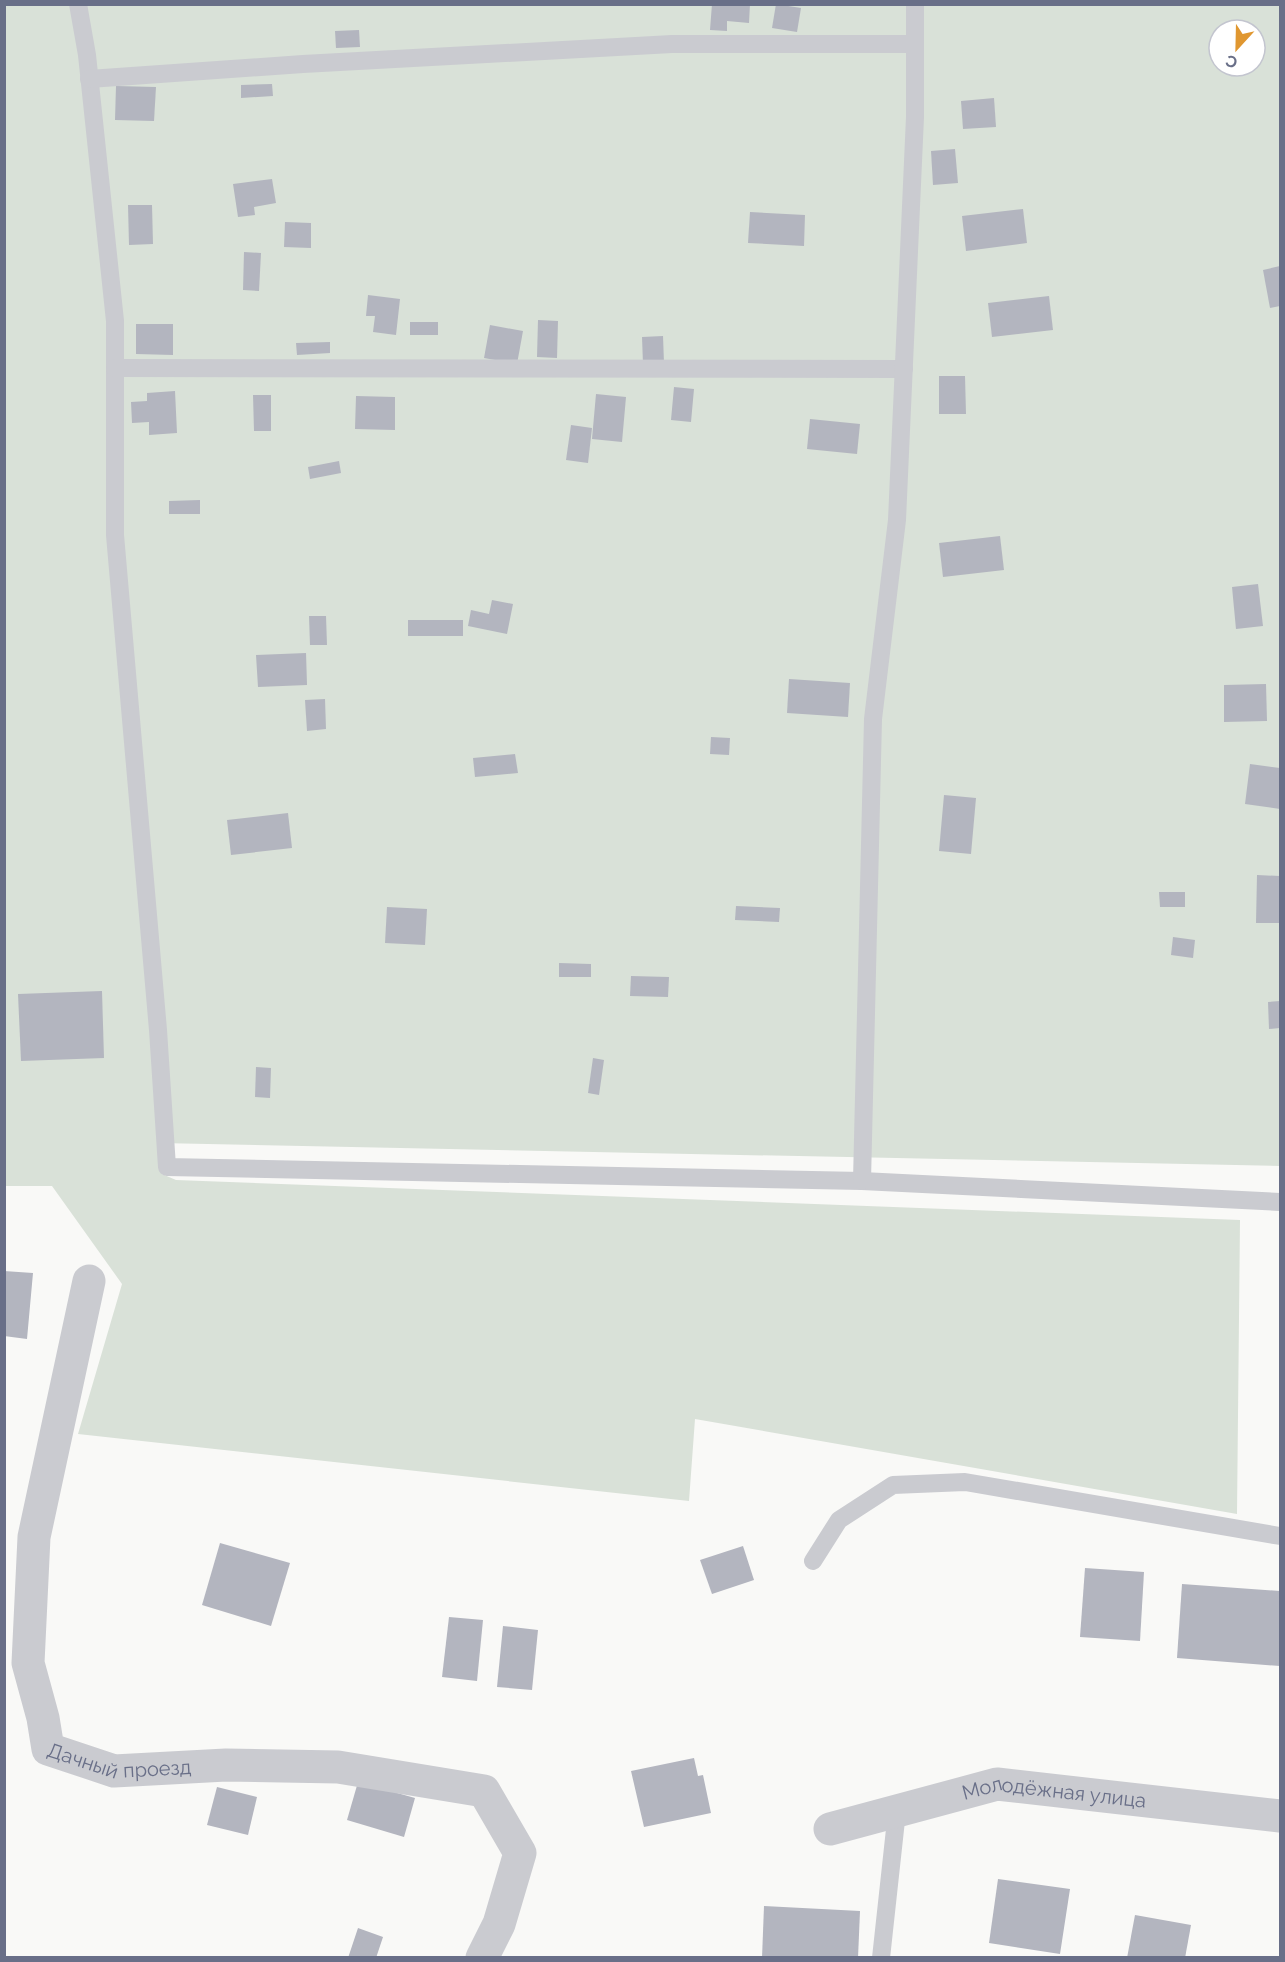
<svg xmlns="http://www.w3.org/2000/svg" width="1285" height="1962" font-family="Raleway,sans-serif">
<rect width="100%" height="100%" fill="#f9f9f7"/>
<!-- green -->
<path fill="#d9e1d8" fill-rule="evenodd" d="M4,5h1276v1161l-1121,-23 3,31 14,6 1064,40 -3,294 -542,-95 -6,82 -611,-67 44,-150 -70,-98h-47zM1219,30h36v36h-36z"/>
<!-- building -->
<g fill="#b3b5bf">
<polygon points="712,4 750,4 749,23 727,21 727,31 710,30"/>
<polygon points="776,4 801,8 797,32 772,28"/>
<polygon points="359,30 360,47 336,48 335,31"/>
<polygon points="272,84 273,96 241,98 241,85"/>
<polygon points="116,86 156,87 154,121 115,120"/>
<polygon points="994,98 996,127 963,129 961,101"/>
<polygon points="955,149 958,183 933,185 931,151"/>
<polygon points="272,179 276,203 254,207 255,215 238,217 233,184"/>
<polygon points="128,205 152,205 153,244 129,245"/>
<polygon points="1023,209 1027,243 966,251 962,216"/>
<polygon points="750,212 805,215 804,246 748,243"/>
<polygon points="285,222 311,223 311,248 284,247"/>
<polygon points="244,252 261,253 259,291 243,290"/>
<polygon points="1280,266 1280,306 1270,308 1263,270"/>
<polygon points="368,295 400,299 396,335 373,332 375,316 366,316"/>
<polygon points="1049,296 1053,330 992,337 988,303"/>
<polygon points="538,320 558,321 557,358 537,357"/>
<rect x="410" y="322" width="28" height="13"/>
<polygon points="136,324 173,324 173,355 136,354"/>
<polygon points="490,325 523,331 517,364 484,358"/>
<polygon points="663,336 664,363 643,364 642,337"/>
<polygon points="330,342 330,353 297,355 296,343"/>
<polygon points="939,376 965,376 966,414 939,414"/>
<polygon points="674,387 694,389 691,422 671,420"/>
<polygon points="175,391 177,433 149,435 149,422 132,423 131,402 147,401 147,393"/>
<polygon points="596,394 626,397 622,442 592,439"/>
<polygon points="253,395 271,395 271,431 254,431"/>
<polygon points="356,396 395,397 395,430 355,429"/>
<polygon points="810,419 860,424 857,454 807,449"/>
<polygon points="571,425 592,428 588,463 566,460"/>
<polygon points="339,461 341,473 310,479 308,467"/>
<polygon points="200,500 200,514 169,514 169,501"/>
<polygon points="1000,536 1004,570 943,577 939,543"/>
<polygon points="1258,584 1263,626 1236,629 1232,587"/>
<polygon points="492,600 513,604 507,634 468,626 471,610 489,614"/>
<polygon points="309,616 326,616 327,645 310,645"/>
<rect x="408" y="620" width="55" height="16"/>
<polygon points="306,653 307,685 258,687 256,655"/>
<polygon points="789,679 850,683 848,717 787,713"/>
<polygon points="1266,684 1267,721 1224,722 1224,685"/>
<polygon points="325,699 326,729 307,731 305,700"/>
<polygon points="711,737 730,738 729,755 710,754"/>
<polygon points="515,754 518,773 475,777 473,758"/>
<polygon points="1250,764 1280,768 1280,809 1245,804"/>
<polygon points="944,795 976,798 971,854 939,851"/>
<polygon points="288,813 292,848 231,855 227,820"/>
<polygon points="1257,875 1280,876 1280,923 1256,923"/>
<polygon points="1159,892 1185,892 1185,907 1160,907"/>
<polygon points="736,906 780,908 779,922 735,920"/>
<polygon points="387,907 427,909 425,945 385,943"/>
<polygon points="1173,937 1195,940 1193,958 1171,955"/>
<polygon points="559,963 591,964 591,977 559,977"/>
<polygon points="631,976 669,977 668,997 630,996"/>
<polygon points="102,991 104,1058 21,1061 18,994"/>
<polygon points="1280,1001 1280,1028 1269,1029 1268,1002"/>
<polygon points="593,1058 604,1060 599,1095 588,1093"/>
<polygon points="256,1067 271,1068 270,1098 255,1097"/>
<polygon points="4,1271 33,1273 27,1339 4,1336"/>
<polygon points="220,1543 290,1563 271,1626 202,1605"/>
<polygon points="743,1546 754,1580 712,1594 700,1560"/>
<polygon points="1085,1568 1144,1572 1140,1641 1080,1637"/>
<polygon points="1182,1584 1280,1591 1280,1666 1177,1658"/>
<polygon points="449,1617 483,1620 477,1681 442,1677"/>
<polygon points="503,1626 538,1630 532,1690 497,1687"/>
<polygon points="694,1758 698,1776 703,1775 711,1813 644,1827 631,1771"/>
<polygon points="358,1782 415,1798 404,1837 347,1820"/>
<polygon points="217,1787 257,1797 248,1835 207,1825"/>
<polygon points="998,1879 1070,1889 1060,1954 989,1943"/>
<polygon points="764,1906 860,1911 858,1958 762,1958"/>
<polygon points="1135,1915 1191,1925 1185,1958 1127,1958"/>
<polygon points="358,1928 383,1937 376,1958 348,1958"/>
</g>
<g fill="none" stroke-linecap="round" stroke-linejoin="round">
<!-- service -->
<g stroke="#cacbd0" stroke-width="18">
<polyline points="78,4 87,55 115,321 115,535 158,1030 167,1167 862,1181 1280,1202"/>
<polyline points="89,79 303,64 672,44 915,44"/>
<polyline points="115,368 904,369"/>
<polyline points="862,1181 873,719 897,520 915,117 915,4"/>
<polyline points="813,1561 839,1520 893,1485 965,1482 1280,1536"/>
<polyline points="881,1958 897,1811"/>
</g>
<!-- minor -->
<g stroke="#cacbd0" stroke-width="33">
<path id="s1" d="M89,1281l-55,256 -6,126 15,55 5,31 66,22 112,-6 112,2 146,24 36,62 -21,71 -17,34"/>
<path id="s2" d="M830,1829l167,-45 283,32"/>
</g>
</g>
<g text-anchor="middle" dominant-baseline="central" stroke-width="6" stroke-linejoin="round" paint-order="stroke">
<!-- street labels -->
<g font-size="20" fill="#696f88" stroke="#fff">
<text stroke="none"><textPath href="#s1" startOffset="550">Дачный проезд</textPath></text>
<text stroke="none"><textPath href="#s2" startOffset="230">Молодёжная улица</textPath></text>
</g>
</g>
<!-- border -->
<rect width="1285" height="1962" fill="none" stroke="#696f88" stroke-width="12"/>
<!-- north arrow -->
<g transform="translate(1237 48) rotate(202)"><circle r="28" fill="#ffffff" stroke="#c3c5cf" stroke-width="1.5"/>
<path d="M0-4.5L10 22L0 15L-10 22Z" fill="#e09730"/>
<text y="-9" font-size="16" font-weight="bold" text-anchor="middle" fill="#696f88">С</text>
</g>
</svg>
